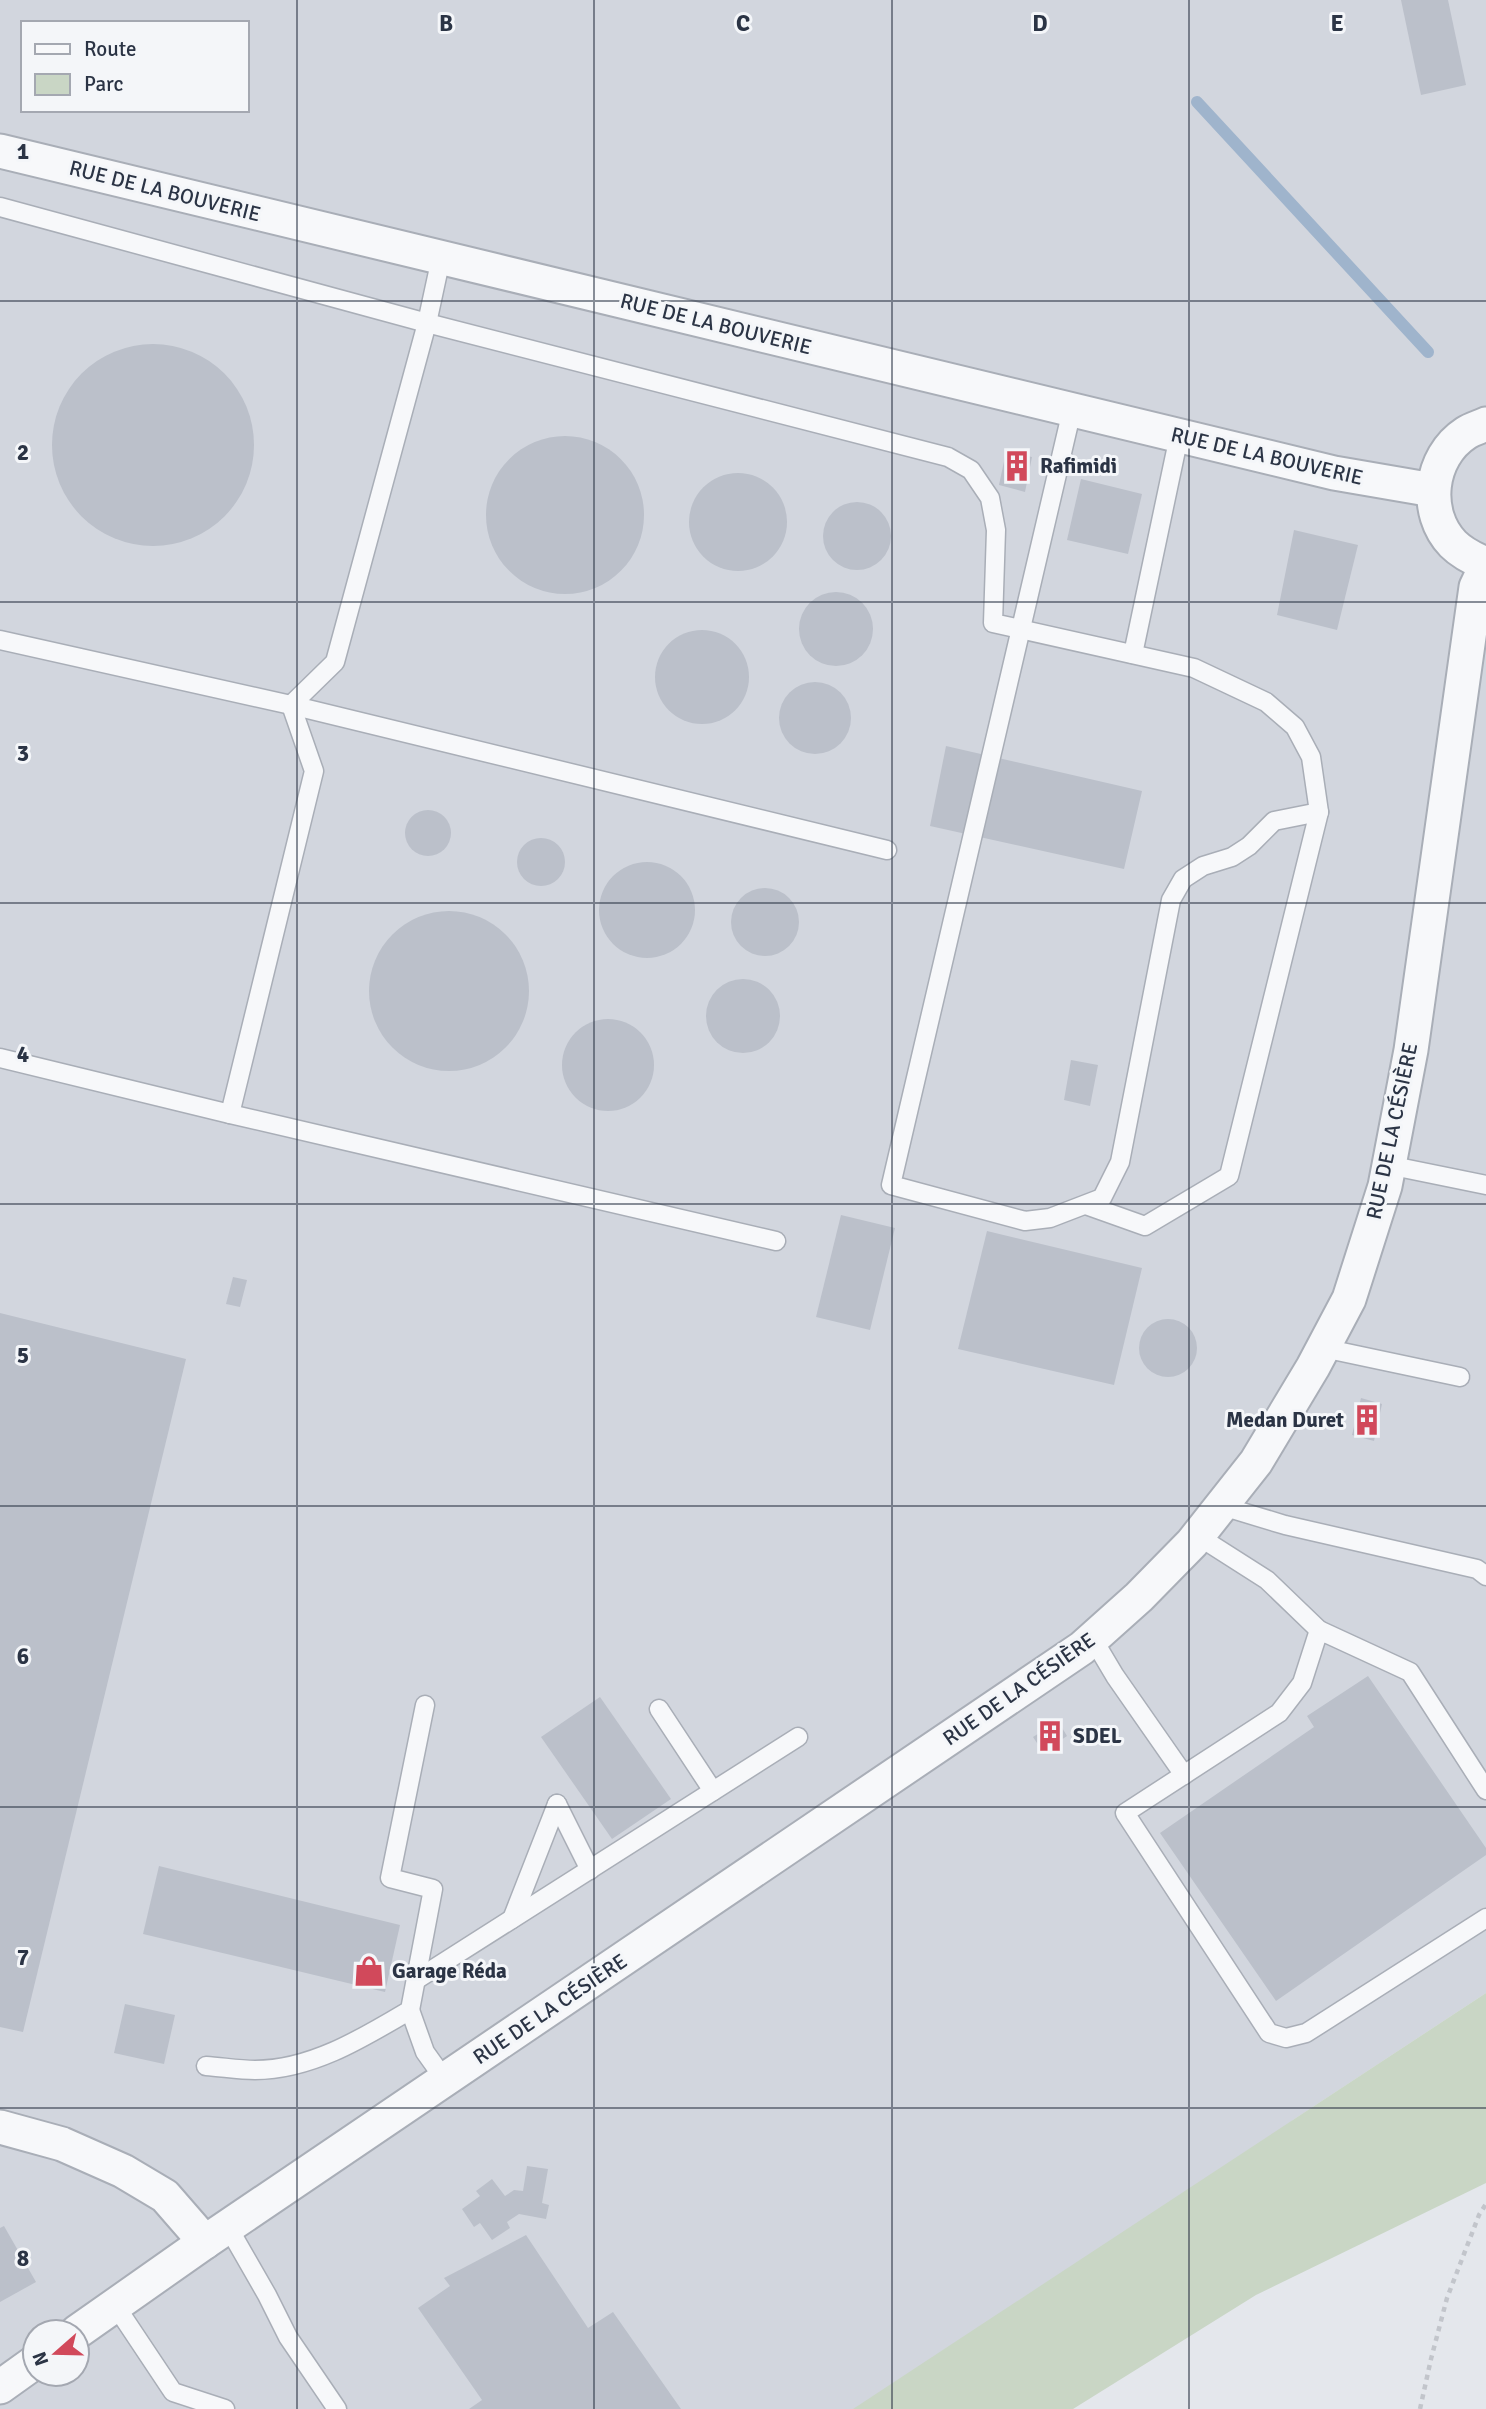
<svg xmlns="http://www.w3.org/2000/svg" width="1486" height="2409" font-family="Signika,sans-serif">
<rect width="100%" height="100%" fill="#e4e7ec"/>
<!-- built -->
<path fill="#d2d6de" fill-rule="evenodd" d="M0,0h1486v1993l-193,127 -325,289h-968zM23,23h224v87h-224zM35,2332h42v42h-42z"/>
<!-- green -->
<polygon fill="#c9d6c5" points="1486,1993 1486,2183 1256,2295 1073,2409 853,2409"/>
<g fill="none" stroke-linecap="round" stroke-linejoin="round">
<!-- stream -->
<polyline stroke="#9fb4cc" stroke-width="12" points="1197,102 1428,352"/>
</g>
<!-- building -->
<g fill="#bbc0ca">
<polygon points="1401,0 1448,0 1466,85 1421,95"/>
<circle cx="153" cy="445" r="101"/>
<circle cx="565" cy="515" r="79"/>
<polygon points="1006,452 1032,457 1025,492 999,485"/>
<circle cx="738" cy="522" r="49"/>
<polygon points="1081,479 1142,494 1128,554 1067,540"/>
<circle cx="857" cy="536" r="34"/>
<polygon points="1294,530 1358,545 1337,630 1277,615"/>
<circle cx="836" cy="629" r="37"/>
<circle cx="702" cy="677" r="47"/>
<circle cx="815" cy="718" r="36"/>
<polygon points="946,746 1142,791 1124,869 930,826"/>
<circle cx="428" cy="833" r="23"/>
<circle cx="541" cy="862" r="24"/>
<circle cx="647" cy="910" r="48"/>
<circle cx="765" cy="922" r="34"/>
<circle cx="449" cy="991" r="80"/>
<circle cx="743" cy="1016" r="37"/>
<circle cx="608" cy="1065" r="46"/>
<polygon points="1071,1060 1098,1065 1090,1106 1064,1100"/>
<polygon points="841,1215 895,1228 870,1330 816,1317"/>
<polygon points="987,1231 1142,1268 1114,1385 958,1349"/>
<polygon points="233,1277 247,1280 240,1307 226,1304"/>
<polygon points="0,1313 186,1359 23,2032 0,2027"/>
<circle cx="1168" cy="1348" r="29"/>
<polygon points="1361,1398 1382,1404 1374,1441 1352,1435"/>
<polygon points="1368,1676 1486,1848 1486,1855 1276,2001 1160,1833 1314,1727 1307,1716"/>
<polygon points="600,1697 671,1799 612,1839 541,1737"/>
<polygon points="1058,1721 1067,1736 1043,1752 1033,1737"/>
<polygon points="159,1866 400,1925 385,1992 143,1934"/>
<polygon points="125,2004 175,2015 164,2064 114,2053"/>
<polygon points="527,2166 548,2169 542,2203 549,2205 546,2219 519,2214 507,2222 510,2228 492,2240 480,2223 474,2227 462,2209 480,2196 476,2191 492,2179 505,2196 514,2190 523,2191"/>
<polygon points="4,2226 36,2282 0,2302 0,2228"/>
<polygon points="526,2235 588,2328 613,2312 681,2409 469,2409 482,2400 418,2308 450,2286 444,2278"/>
</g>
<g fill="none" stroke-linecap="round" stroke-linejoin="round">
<defs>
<g id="lane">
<polyline points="0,207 427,323 948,457 971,470 990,498 996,530 993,623 1194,668 1266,702 1295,727 1311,757 1319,812 1229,1176 1145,1226 1086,1205"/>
<polyline points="1072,410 891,1185 1025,1221 1050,1218 1102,1198 1120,1162 1171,900 1183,879 1203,866 1232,857 1249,846 1274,821 1319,812"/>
<polyline points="0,640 291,705 887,850"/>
<polyline points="1133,654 1179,436"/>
<polyline points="0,1058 230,1114 776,1241"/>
<polyline points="230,1114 314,771 291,705 335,662 427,323 441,258"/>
<polyline points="1388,1165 1486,1185"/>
<polyline points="1323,1348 1460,1377"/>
<polyline points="1222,1506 1285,1525 1477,1569 1486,1576"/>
<polyline points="1198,1536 1267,1580 1319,1630"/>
<polyline points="1093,1639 1115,1676 1184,1775"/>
<polyline points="659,1709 713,1791"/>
<polyline points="1486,1790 1410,1672 1319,1630 1302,1683 1279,1713 1125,1813 1269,2033 1286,2038 1306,2033 1486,1918"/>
<polyline points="557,1804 590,1870"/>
<polyline points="512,1919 557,1804"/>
<polyline points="416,1980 798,1737"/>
<polyline points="410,2010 425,2052 445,2080"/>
<path d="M206,2066c16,1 33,4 49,4 56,0 108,-32 155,-60l23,-121 -43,-11 35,-173"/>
<polyline points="228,2227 267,2295 288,2337 337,2409"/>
<polyline points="115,2305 173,2392 225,2409"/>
</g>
<g id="street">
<polyline points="0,151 1334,473 1433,490"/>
<path d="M1486,424c-6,3 -14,5 -20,9 -37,24 -43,80 -13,111 9,9 21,15 33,20"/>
<polyline points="0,2127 62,2144 123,2171 165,2196 205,2242"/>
<polyline points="77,2332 205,2242 1082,1648 1139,1597 1192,1543 1256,1462 1313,1367 1349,1299 1385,1186 1411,1050 1476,587 1486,566"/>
<polyline points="0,2387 35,2362"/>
</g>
</defs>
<!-- lane casing -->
<use href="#lane" stroke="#a9aeb7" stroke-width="21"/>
<!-- street casing -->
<use href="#street" stroke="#a9aeb7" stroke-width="37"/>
<!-- path -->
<polyline stroke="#c2c5cb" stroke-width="4.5" stroke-dasharray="5 5" stroke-linecap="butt" points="1420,2409 1431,2359 1447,2298 1479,2215 1486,2204"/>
<!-- lane -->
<use href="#lane" stroke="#f7f8fa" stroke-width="18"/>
<!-- street -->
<use href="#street" stroke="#f7f8fa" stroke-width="33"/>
</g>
<!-- grid -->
<path fill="none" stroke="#2b3445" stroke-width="2" stroke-opacity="0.55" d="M297,0v2409M594,0v2409M892,0v2409M1189,0v2409M0,301h1486M0,602h1486M0,903h1486M0,1204h1486M0,1506h1486M0,1807h1486M0,2108h1486"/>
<!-- icons -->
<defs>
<symbol id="building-bare" viewBox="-9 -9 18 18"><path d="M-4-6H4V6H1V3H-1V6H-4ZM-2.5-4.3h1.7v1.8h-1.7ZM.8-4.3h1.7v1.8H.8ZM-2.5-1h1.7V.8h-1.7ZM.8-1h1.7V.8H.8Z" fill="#d1495b" stroke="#f4f6f9" stroke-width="2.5" paint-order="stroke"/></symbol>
<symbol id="shop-bare" viewBox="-9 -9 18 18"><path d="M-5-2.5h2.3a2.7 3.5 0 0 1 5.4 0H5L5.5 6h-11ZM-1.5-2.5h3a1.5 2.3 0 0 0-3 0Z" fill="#d1495b" stroke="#f4f6f9" stroke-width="2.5" paint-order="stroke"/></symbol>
</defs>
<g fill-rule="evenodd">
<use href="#building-bare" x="995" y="444" width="44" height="44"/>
<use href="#building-bare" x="1345" y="1398" width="44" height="44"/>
<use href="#building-bare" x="1028" y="1714" width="44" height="44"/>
<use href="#shop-bare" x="347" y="1949" width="44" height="44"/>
</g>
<g text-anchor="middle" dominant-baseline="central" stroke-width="6" stroke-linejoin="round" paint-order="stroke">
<!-- street labels -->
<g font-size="21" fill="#2b3445" stroke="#f4f6f9">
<text transform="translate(165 191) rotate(14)">RUE DE LA BOUVERIE</text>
<text transform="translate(716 324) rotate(14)">RUE DE LA BOUVERIE</text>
<text transform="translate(1267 456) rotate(13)">RUE DE LA BOUVERIE</text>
<text transform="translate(1392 1131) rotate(-78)">RUE DE LA CÉSIÈRE</text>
<text transform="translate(1019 1689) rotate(-35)">RUE DE LA CÉSIÈRE</text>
<text transform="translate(550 2009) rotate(-34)">RUE DE LA CÉSIÈRE</text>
</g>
<!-- poi labels -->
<g font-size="21" font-weight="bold" fill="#2b3445" stroke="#f4f6f9" text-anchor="start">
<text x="1040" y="466">Rafimidi</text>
<text x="1344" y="1420" text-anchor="end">Medan Duret</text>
<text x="1073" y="1736">SDEL</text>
<text x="392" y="1971">Garage Réda</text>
</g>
</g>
<g font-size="23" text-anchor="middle" font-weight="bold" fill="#2b3445" stroke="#f4f6f9" stroke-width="6" stroke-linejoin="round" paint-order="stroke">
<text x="446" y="31">B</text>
<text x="743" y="31">C</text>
<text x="1040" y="31">D</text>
<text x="1337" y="31">E</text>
<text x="23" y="159">1</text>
<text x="23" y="460">2</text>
<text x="23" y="761">3</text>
<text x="23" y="1062">4</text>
<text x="23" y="1363">5</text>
<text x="23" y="1664">6</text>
<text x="23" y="1965">7</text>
<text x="23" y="2266">8</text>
</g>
<!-- legend -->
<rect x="21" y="21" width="228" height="91" fill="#f4f6f9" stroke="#a4a8b1" stroke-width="2"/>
<rect x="35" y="44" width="35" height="10" fill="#f7f8fa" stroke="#a4a8b1" stroke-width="2"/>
<text x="84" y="56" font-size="21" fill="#2b3445">Route</text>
<rect x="35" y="74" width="35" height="21" fill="#c9d6c5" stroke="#a4a8b1" stroke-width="2"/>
<text x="84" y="91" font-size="21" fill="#2b3445">Parc</text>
<!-- north arrow -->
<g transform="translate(56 2353) rotate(250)"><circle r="33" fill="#f4f6f9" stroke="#a4a8b1" stroke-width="2"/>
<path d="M0-5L12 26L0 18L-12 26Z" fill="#d1495b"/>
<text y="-10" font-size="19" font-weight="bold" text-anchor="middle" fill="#2b3445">N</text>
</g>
</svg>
